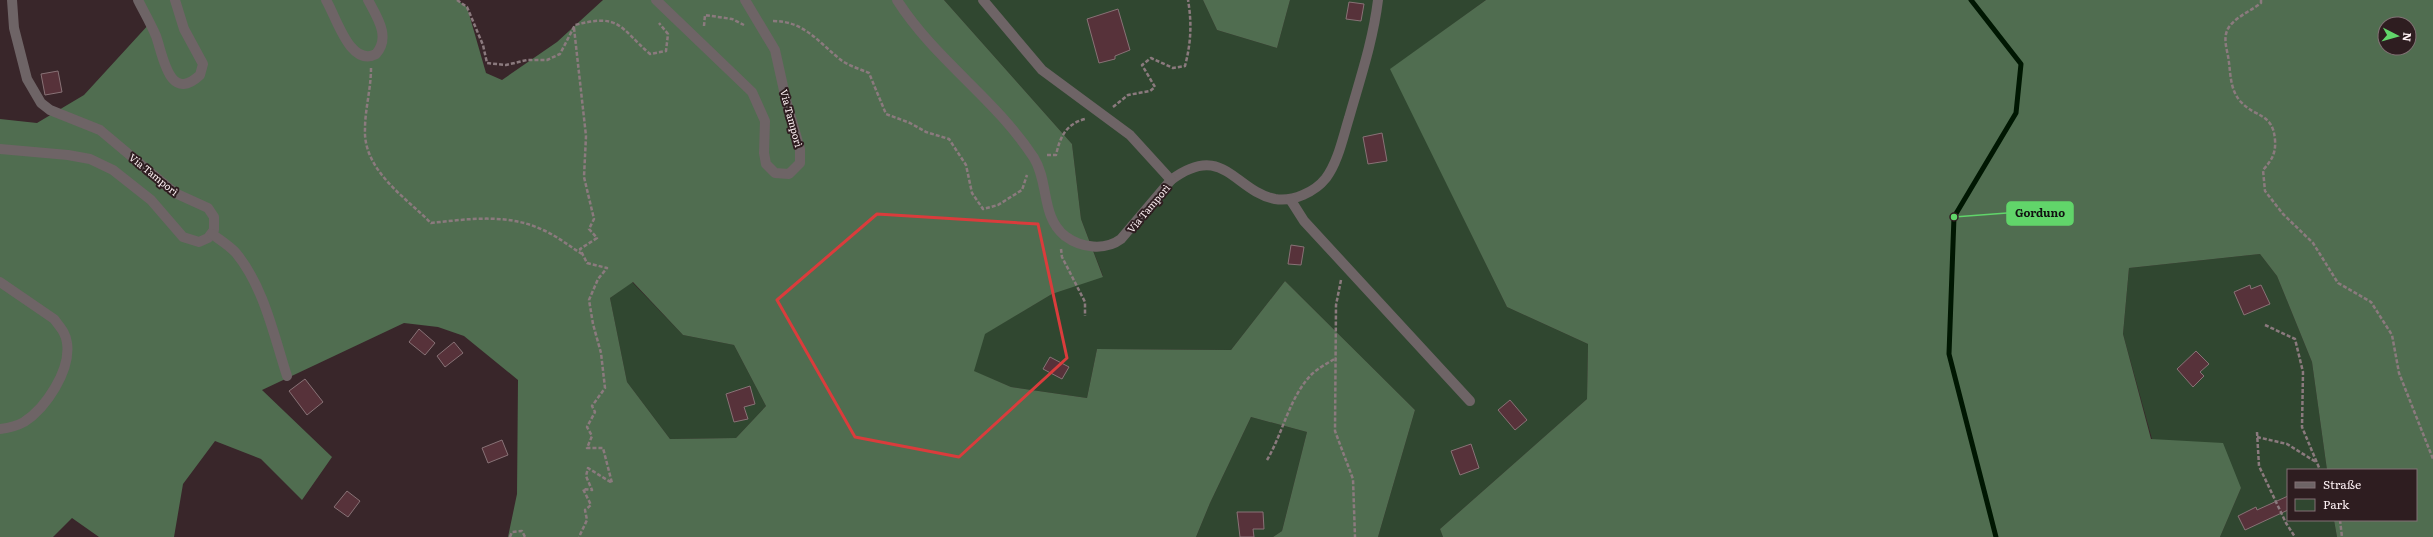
<svg xmlns="http://www.w3.org/2000/svg" width="2433" height="537" font-family="Literata,serif">
<rect width="100%" height="100%" fill="#39262a"/>
<!-- green -->
<g fill="#304730">
<polygon points="944,0 1203,0 1217,30 1277,48 1290,0 1486,0 1391,69 1507,307 1588,344 1587,399 1440,529 1443,537 1378,537 1415,410 1285,281 1231,350 1097,349 1087,398 1011,387 973,371 984,334 1052,294 1103,276 1081,219 1072,144"/>
<polygon points="2260,254 2277,276 2312,362 2327,470 2288,470 2288,520 2334,520 2337,537 2220,537 2241,488 2152,439 2123,334 2129,268"/>
<polygon points="632,282 683,335 734,345 766,406 736,438 670,439 627,382 610,298"/>
<polygon points="1251,417 1307,432 1282,531 1273,537 1196,537 1210,503"/>
</g>
<!-- forest -->
<g fill="#506d50" fill-rule="evenodd">
<path d="M138,0h319l10,7 19,66 16,7 55,-38 46,-42h341l128,144 9,75 22,58 -51,17 -67,40 -11,37 37,16 76,11 10,-49 134,1 54,-69 130,129 -37,127h-105l9,-6 25,-99 -56,-15 -41,86 -14,34h-688l9,-43 1,-114 -54,-44 -26,-9 -34,-4 -142,67 70,67 -30,43 -41,-41 -46,-18 -32,43 -9,53h-75l-27,-19 -19,19h-53v-418l37,4 47,-28 66,-72zM633,282l50,53 51,10 32,61 -30,32 -66,1 -43,-57 -17,-84z"/>
<polygon points="1203,0 1290,0 1277,48 1217,30"/>
<path d="M1486,0h947v537h-96l-3,-17h82v-50h-89l-15,-108 -35,-86 -17,-22 -131,14 -6,66 28,105 72,4 18,45 -21,49h-777l-3,-8 147,-130 1,-55 -81,-37 -117,-238zM2385,24h24v24h-24z"/>
</g>
<g fill="none" stroke-linecap="round" stroke-linejoin="round">
<!-- stream -->
<polyline stroke="#001702" stroke-width="5" points="1971,0 2021,64 2016,113 1954,217 1949,354 1996,537"/>
</g>
<!-- building -->
<g fill="#57323a" stroke="#887276">
<polygon points="1349,2 1364,4 1361,21 1346,19"/>
<polygon points="1118,9 1130,50 1115,56 1115,59 1099,63 1087,19"/>
<polygon points="58,71 62,92 45,95 41,74"/>
<polygon points="1382,133 1387,161 1368,164 1363,137"/>
<polygon points="1291,245 1304,247 1301,265 1288,264"/>
<polygon points="2250,285 2251,289 2261,285 2270,304 2244,315 2234,292"/>
<polygon points="419,329 435,343 425,355 409,342"/>
<polygon points="454,342 463,353 445,367 437,356"/>
<polygon points="2196,351 2209,364 2200,372 2204,376 2193,387 2177,369"/>
<polygon points="1050,357 1069,367 1062,379 1043,369"/>
<polygon points="305,379 323,402 307,415 289,391"/>
<polygon points="750,386 755,404 744,407 748,419 734,422 726,394"/>
<polygon points="1510,400 1527,420 1515,430 1498,410"/>
<polygon points="502,440 508,455 488,463 482,448"/>
<polygon points="1471,444 1479,468 1460,475 1451,451"/>
<polygon points="347,491 360,501 348,517 334,507"/>
<polygon points="2288,496 2288,510 2245,530 2238,516 2256,507 2257,510"/>
<polygon points="1237,512 1263,512 1264,529 1253,529 1254,537 1240,537"/>
</g>
<g fill="none" stroke-linecap="round" stroke-linejoin="round">
<!-- path -->
<g stroke="#8b7a7e" stroke-width="2.5" stroke-dasharray="4 2" stroke-linecap="butt">
<path d="M457,0l10,7 16,38 4,18 19,2 21,-5h20l13,-6 15,-29c45,-12 44,2 75,29l16,-3 2,-17 -9,-11"/>
<path d="M2261,0v3c-10,8 -24,13 -32,24 -6,9 -3,19 -1,29 3,16 1,33 13,46 15,16 32,11 34,38 1,13 -3,20 -12,30l2,21 18,23 30,29 25,40 33,19 21,33 7,38 34,86"/>
<path d="M773,21c32,0 46,22 68,39 8,6 19,9 28,13l17,41 24,9 16,9 23,7 17,26 6,28 11,16 15,-4 24,-15 5,-15"/>
<polyline points="704,26 705,15 732,19 744,25"/>
<polyline points="574,28 586,136 584,177 594,219 589,229 597,238 580,249 587,263 607,268 598,279 589,300 593,324 601,353 605,388 592,406 595,412 587,427 592,436 587,448 603,448 612,483 588,468 586,476 592,490 583,489 591,505 585,510 587,520 579,537"/>
<path d="M371,68c0,21 -6,41 -6,61 -2,41 40,68 66,94 37,-4 77,-10 112,7 14,6 26,16 39,24"/>
<path d="M1113,107l15,-12 22,-4 5,-4 -13,-22 9,-7 22,10 12,-2c6,-23 7,-43 3,-66"/>
<path d="M1047,155h9c4,-18 10,-31 29,-36"/>
<polyline points="1061,249 1062,257 1085,302 1085,316"/>
<polyline points="1341,280 1336,305 1335,431 1353,479 1355,537"/>
<polyline points="2265,325 2295,339 2303,372 2302,427 2320,470"/>
<polyline points="2257,432 2259,466 2286,523 2295,537"/>
<polyline points="2257,437 2287,444 2316,462"/>
<path d="M1267,460c16,-27 22,-62 44,-85 7,-7 17,-12 25,-17"/>
<polyline points="2340,520 2342,537"/>
<polyline points="510,537 512,532 522,531 525,537"/>
</g>
<!-- minor -->
<g stroke="#6e6466" stroke-width="10">
<path d="M138,0c6,12 13,24 18,36 7,19 13,68 44,39l3,-11 -19,-35 -9,-29"/>
<path d="M326,0c10,16 24,68 50,54 15,-17 1,-37 -8,-54"/>
<polyline points="656,0 752,92 765,121 764,153 766,164 775,173 789,174 800,163 800,149 787,104 775,50 745,0"/>
<path d="M897,0c39,61 98,98 137,158 15,24 7,59 31,78 16,12 40,15 56,3l50,-59c53,-39 63,11 104,19 18,3 40,-7 51,-21 12,-16 17,-41 23,-60 11,-39 24,-77 29,-118"/>
<polyline points="983,0 1042,70 1130,135 1171,180"/>
<polyline points="0,149 68,155 90,159 113,170 151,200 183,237 199,242 208,238 214,230 214,217 208,208 175,193 100,130 50,110 41,103 27,79 14,28 12,0"/>
<polyline points="1290,199 1304,221 1470,401"/>
<path d="M212,234c8,6 18,12 24,19 28,34 38,83 51,123"/>
<path d="M0,282l54,37c6,8 12,14 13,24 4,27 -21,65 -43,79 -7,4 -16,6 -24,7"/>
</g>
</g>
<!-- marked area -->
<path fill="none" stroke="#da3c3c" stroke-width="3" stroke-linejoin="round" d="M877,214l161,10 29,134 -108,99 -104,-20 -78,-137z"/>
<g text-anchor="middle" dominant-baseline="central" stroke-width="4" stroke-linejoin="round" paint-order="stroke">
<!-- street labels -->
<g font-size="10" fill="#fdf0f3" stroke="#2e1d20">
<text transform="translate(792 118) rotate(75)">Via Tamporì</text>
<text transform="translate(154 174) rotate(39)">Via Tamporì</text>
<text transform="translate(1148 208) rotate(-50)">Via Tamporì</text>
</g>
</g>
<!-- callouts -->
<path fill="none" stroke="#61d56a" stroke-width="1.5" d="M1954 217L2007 213"/>
<circle fill="#61d56a" stroke="#2e1d20" stroke-width="1.5" cx="1954" cy="217" r="4"/>
<rect fill="#61d56a" stroke="#61d56a" stroke-width="1.5" x="2007" y="202" width="66" height="23" rx="4"/>
<g font-size="11" text-anchor="middle" font-weight="bold" fill="#111">
<text x="2040" y="217">Gorduno</text>
</g>
<!-- legend -->
<rect x="2287" y="469" width="130" height="52" fill="#2e1d20" stroke="#817174"/>
<rect x="2295" y="482" width="20" height="6" fill="#6e6466" stroke="#817174"/>
<text x="2323" y="489" font-size="12" fill="#fdf0f3">Straße</text>
<rect x="2295" y="499" width="20" height="12" fill="#304730" stroke="#817174"/>
<text x="2323" y="509" font-size="12" fill="#fdf0f3">Park</text>
<!-- north arrow -->
<g transform="translate(2397 36) rotate(96)"><circle r="19" fill="#2e1d20" stroke="#817174"/>
<path d="M0-3L7 15L0 10L-7 15Z" fill="#61d56a"/>
<text y="-6" font-size="11" font-weight="bold" text-anchor="middle" fill="#fdf0f3">N</text>
</g>
</svg>
